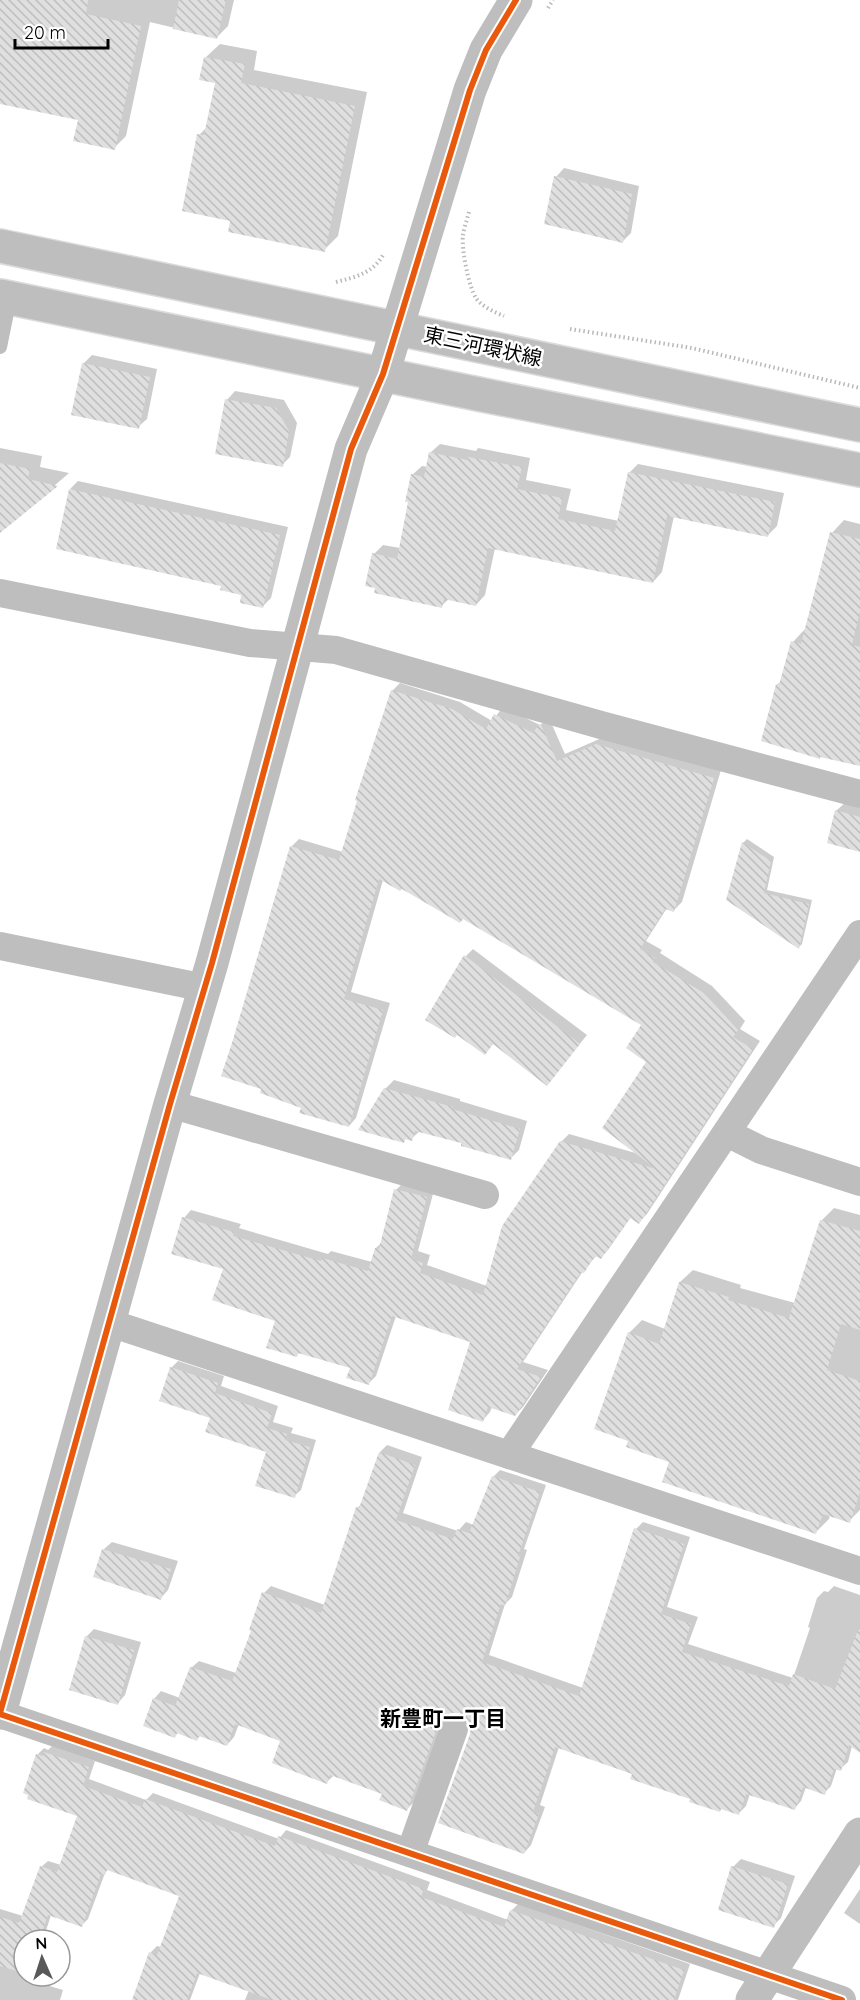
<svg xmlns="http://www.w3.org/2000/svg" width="860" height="2000" font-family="Quicksand,'Noto Sans JP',sans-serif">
<defs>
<pattern id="building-back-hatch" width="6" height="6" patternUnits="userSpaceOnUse" patternTransform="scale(1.5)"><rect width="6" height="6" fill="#dfdfdf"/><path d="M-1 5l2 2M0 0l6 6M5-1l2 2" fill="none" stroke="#bebebe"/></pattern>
</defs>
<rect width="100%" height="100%" fill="#fff"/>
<!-- shadow -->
<g fill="#0003">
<polygon points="0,0 234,0 228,26 216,38 150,22 126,136 114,148 80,119 0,103"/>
<polygon points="220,44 257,51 254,70 367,92 338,236 324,250 232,219 199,135 208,126 217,82 206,57"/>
<polygon points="564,168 639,186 631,233 623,241 556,177"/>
<polygon points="92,355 157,369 147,419 138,427 83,364"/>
<polygon points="235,391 284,400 297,423 290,457 282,465 227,400"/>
<polygon points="440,444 476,451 478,448 530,458 526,480 571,489 566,510 619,521 629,473 638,464 784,493 777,526 768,535 674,516 662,572 653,582 495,548 485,595 476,605 449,599 441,606 374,554 383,545 400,548 410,501 412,475 422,466 428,467 430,453"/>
<polygon points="0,448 42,456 40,467 69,473 17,518 0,523"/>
<polygon points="78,481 288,527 271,598 263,606 243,594 223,585 70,489"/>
<polygon points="844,520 860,524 860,765 777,685 782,680 793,642 805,629 832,533"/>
<polygon points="400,683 460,702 492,721 503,707 540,725 549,718 565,754 604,737 721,770 682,902 674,910 667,908 646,941 662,950 660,953 712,986 745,1021 740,1029 760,1041 647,1214 639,1222 631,1217 608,1250 600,1258 597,1255 583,1271 523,1362 548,1370 523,1407 515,1415 492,1407 490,1412 483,1420 471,1341 396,1316 376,1376 368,1384 352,1367 300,1352 296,1356 276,1320 225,1268 184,1218 191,1210 241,1224 239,1228 328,1254 331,1251 372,1262 376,1248 382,1242 396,1190 404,1182 434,1190 418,1251 430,1255 427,1265 487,1286 561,1142 569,1134 639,1154 648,1061 643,1025 464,918 383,880 351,992 390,1003 356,1118 349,1126 303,1107 291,847 299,839 343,852 392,691"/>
<polygon points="849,799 860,802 860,850 836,811"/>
<polygon points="747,839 774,857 767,890 812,900 802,944 799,947 728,899 743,843"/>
<polygon points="473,949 587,1035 547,1084 494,1043 485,1053 466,956"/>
<polygon points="394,1080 460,1099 460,1101 527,1121 519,1150 510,1159 463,1142 420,1131 411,1139 406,1138 404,1141 385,1089"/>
<polygon points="834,1208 860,1215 860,1510 849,1521 830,1515 829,1519 816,1532 671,1461 629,1333 642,1320 665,1329 680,1282 693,1270 741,1285 740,1288 795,1303 821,1221"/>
<polygon points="178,1361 224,1376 221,1386 278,1406 273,1422 293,1428 291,1433 316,1440 301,1490 294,1496 267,1451 212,1417 160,1400 172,1367"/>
<polygon points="387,1445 422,1457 403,1513 458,1531 466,1522 474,1525 493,1477 500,1470 546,1485 524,1549 527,1550 512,1597 505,1604 489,1655 583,1688 636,1529 643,1522 690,1537 667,1607 698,1617 688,1644 793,1678 810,1628 808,1627 817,1598 824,1591 828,1592 834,1586 860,1595 860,1751 852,1746 848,1762 840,1769 837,1768 831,1786 824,1793 806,1787 801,1801 794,1809 750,1794 746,1806 739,1813 692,1798 634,1773 559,1747 540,1805 545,1807 531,1845 524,1853 471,1734 472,1725 468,1718 461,1712 450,1711 446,1714 414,1802 407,1809 384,1793 334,1775 327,1782 281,1740 239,1724 234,1737 227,1745 201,1735 197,1739 179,1732 174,1736 154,1699 161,1691 180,1698 191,1668 199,1661 236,1673 253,1630 264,1593 271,1586 325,1605 357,1508 363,1503 380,1452"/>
<polygon points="112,1542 178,1561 168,1590 160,1599 103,1550"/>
<polygon points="94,1629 141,1642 125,1695 118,1703 86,1637"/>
<polygon points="52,1746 95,1761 89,1779 146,1800 153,1793 279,1839 286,1830 430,1882 427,1890 508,1920 511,1911 518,1904 690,1964 678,2000 245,2000 249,1990 200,1973 190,2000 135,2000 151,1952 157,1946 161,1947 181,1895 108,1869 105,1873 88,1919 81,1926 51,1915 43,1940 24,1940 24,1976 31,1976 30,1980 63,1990 60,2000 0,2000 0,1909 23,1916 41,1867 48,1861 61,1865 79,1815 37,1755 44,1748 48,1750"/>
<polygon points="741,1859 795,1876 781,1918 773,1926 733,1867"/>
<polygon points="860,1889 860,1924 844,1913"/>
</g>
<!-- building -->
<g fill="url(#building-back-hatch)">
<polygon points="0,0 88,0 86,14 141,26 115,150 73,141 78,120 0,104"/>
<polygon points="179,0 226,0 217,39 173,29"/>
<polygon points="204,57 245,64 241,83 355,106 325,252 228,232 230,221 182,211 197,134 204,135 215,83 199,80"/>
<polygon points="554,176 632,194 623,243 544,224"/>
<polygon points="82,363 150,377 139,429 71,415"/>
<polygon points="225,399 276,408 289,431 283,467 215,454"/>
<polygon points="429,452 467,460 468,457 522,467 517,489 562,498 558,519 615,531 628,472 775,502 768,537 667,516 653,583 488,548 476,606 444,599 442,608 374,593 375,588 365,586 372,553 397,559 408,502 405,502 411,474 424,477"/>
<polygon points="0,463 30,469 28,479 58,486 0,533"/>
<polygon points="69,489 280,535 263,608 240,603 241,595 220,590 221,586 56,549"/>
<polygon points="830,532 860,539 860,611 852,645 860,647 860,766 820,757 820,759 761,741 776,684 779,685 791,641 801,644"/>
<polygon points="391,690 452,709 486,729 494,714 533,733 539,724 541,725 557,761 596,744 714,778 674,912 665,909 640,949 655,958 653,962 704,993 738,1030 733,1037 753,1049 639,1224 630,1218 601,1259 595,1256 584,1273 581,1272 517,1369 541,1377 515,1416 488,1407 483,1422 448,1410 470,1342 392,1316 369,1385 346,1378 350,1368 298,1353 297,1357 266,1348 275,1321 212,1300 223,1269 171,1254 182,1217 234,1232 233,1236 321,1261 322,1258 368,1271 375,1248 379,1249 394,1189 427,1197 411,1259 423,1263 420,1273 483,1295 502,1226 560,1141 656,1169 602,1128 646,1062 626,1048 641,1025 463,919 460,923 402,889 400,891 379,879 344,999 383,1010 349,1127 299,1113 301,1108 260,1093 261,1089 221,1076 232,1043 290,846 339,860 357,801 355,800"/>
<polygon points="835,810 860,817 860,852 827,843"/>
<polygon points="742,842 771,861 764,893 809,904 799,949 726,900"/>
<polygon points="464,955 580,1044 547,1086 493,1044 485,1055 457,1035 455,1038 425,1020"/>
<polygon points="384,1088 453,1107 452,1109 520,1129 511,1160 461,1146 461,1143 415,1131 412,1141 405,1139 404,1143 358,1130"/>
<polygon points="820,1220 860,1231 860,1330 841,1324 827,1370 860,1381 860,1492 850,1523 823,1514 816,1534 662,1482 669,1462 626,1447 628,1441 594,1429 628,1332 659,1344 679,1282 729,1297 728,1300 789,1318"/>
<polygon points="170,1367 218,1383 215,1393 272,1413 267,1428 287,1434 285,1440 310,1447 295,1498 255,1486 266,1452 205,1432 210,1418 159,1401"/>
<polygon points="379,1452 415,1465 396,1520 453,1539 457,1529 469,1533 492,1476 540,1492 518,1556 520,1557 505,1606 501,1604 482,1662 579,1696 634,1528 684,1544 661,1614 691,1624 682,1652 789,1686 793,1674 835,1689 858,1630 860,1630 860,1753 849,1745 841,1771 834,1769 825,1795 803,1787 795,1810 746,1794 739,1815 721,1809 720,1812 689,1802 690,1799 630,1779 632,1774 555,1747 533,1812 539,1814 524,1854 438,1823 470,1734 470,1725 467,1719 459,1713 452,1713 444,1716 439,1723 407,1811 379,1800 382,1794 330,1775 327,1784 272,1763 280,1741 235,1724 227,1746 199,1736 197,1741 177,1733 175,1738 143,1726 153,1698 175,1706 190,1667 232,1681 251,1631 249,1630 262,1592 321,1613 356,1507 359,1508"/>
<polygon points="102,1549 171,1569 161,1600 93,1577"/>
<polygon points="85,1636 134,1650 118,1705 69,1690"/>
<polygon points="44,1752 89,1767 83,1786 142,1807 145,1799 275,1846 278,1836 424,1889 421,1897 504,1927 510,1910 684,1970 674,2000 272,2000 197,1973 187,2000 132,2000 149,1952 157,1955 179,1896 107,1870 105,1875 101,1874 82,1927 48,1915 39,1940 24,1940 24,1958 20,1972 0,1966 0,1917 19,1923 40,1866 57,1872 77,1816 27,1799 28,1795 23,1793 36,1754 43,1756"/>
<polygon points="731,1866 788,1884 774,1928 718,1910"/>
</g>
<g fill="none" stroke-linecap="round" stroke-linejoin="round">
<defs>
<g id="primary">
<polyline points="0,246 860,425"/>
<polyline points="0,296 483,395 860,470"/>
</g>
</defs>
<!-- primary casing -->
<use href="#primary" stroke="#dbdbdb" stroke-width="36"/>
<!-- path -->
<g stroke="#b9b9b9" stroke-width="4" stroke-dasharray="1.5 3" stroke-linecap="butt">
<polyline points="548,8 553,0"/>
<path d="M469,212c-2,8 -5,16 -6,23 -2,13 6,53 13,63 5,8 20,15 28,18"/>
<path d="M336,282c20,-5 38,-9 48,-29"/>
<polyline points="570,329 692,348 860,388"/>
</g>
<!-- service -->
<polyline stroke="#bebebe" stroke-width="14" points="0,347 10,298"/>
<!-- minor -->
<g stroke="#bebebe" stroke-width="28">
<polyline points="0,593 250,643 336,650 601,725 860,794"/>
<polyline points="0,946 205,988"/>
<polyline points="170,1104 485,1195"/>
<polyline points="727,1133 761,1150 860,1182"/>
<polyline points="110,1323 860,1571"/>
<polyline points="509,1455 860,934"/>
<polyline points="0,1714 842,2000"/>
<polyline points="410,1853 454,1729"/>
</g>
<!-- tertiary -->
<g stroke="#bebebe" stroke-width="33">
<polyline points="0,1713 170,1104 212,963 351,449 383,374 470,90 486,50 516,0"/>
<polyline points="752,2000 860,1834"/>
</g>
<!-- primary -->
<use href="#primary" stroke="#bebebe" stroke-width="33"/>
<defs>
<g id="cycleway">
<polyline points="0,1713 170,1104 212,963 351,449 383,374 470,90 486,50 516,0"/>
<polyline points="0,1714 842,2000"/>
</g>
</defs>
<!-- cycleway casing -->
<use href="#cycleway" stroke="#fff" stroke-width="10"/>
<!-- cycleway -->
<use href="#cycleway" stroke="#e8590c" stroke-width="6"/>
</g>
<g text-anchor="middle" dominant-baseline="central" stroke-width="5" stroke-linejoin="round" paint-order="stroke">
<!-- street labels -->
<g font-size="20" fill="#000" stroke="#fff">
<text transform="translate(483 346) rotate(12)">東三河環状線</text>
</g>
<!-- neighbourhood labels -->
<g font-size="21" font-weight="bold" fill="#000" stroke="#fff">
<text x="443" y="1718">新豊町一丁目</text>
</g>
</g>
<!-- north arrow -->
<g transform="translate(42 1958) rotate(357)"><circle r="28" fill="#ffffff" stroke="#999999" stroke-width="1.5"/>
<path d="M0-4.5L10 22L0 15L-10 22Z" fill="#595959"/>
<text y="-9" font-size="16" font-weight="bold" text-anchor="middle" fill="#000000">N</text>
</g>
<!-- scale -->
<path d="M15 39v9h93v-9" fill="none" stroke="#000000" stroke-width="3"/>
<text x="24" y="39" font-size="18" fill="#000000" stroke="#ffffff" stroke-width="4.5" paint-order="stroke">20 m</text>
</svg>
